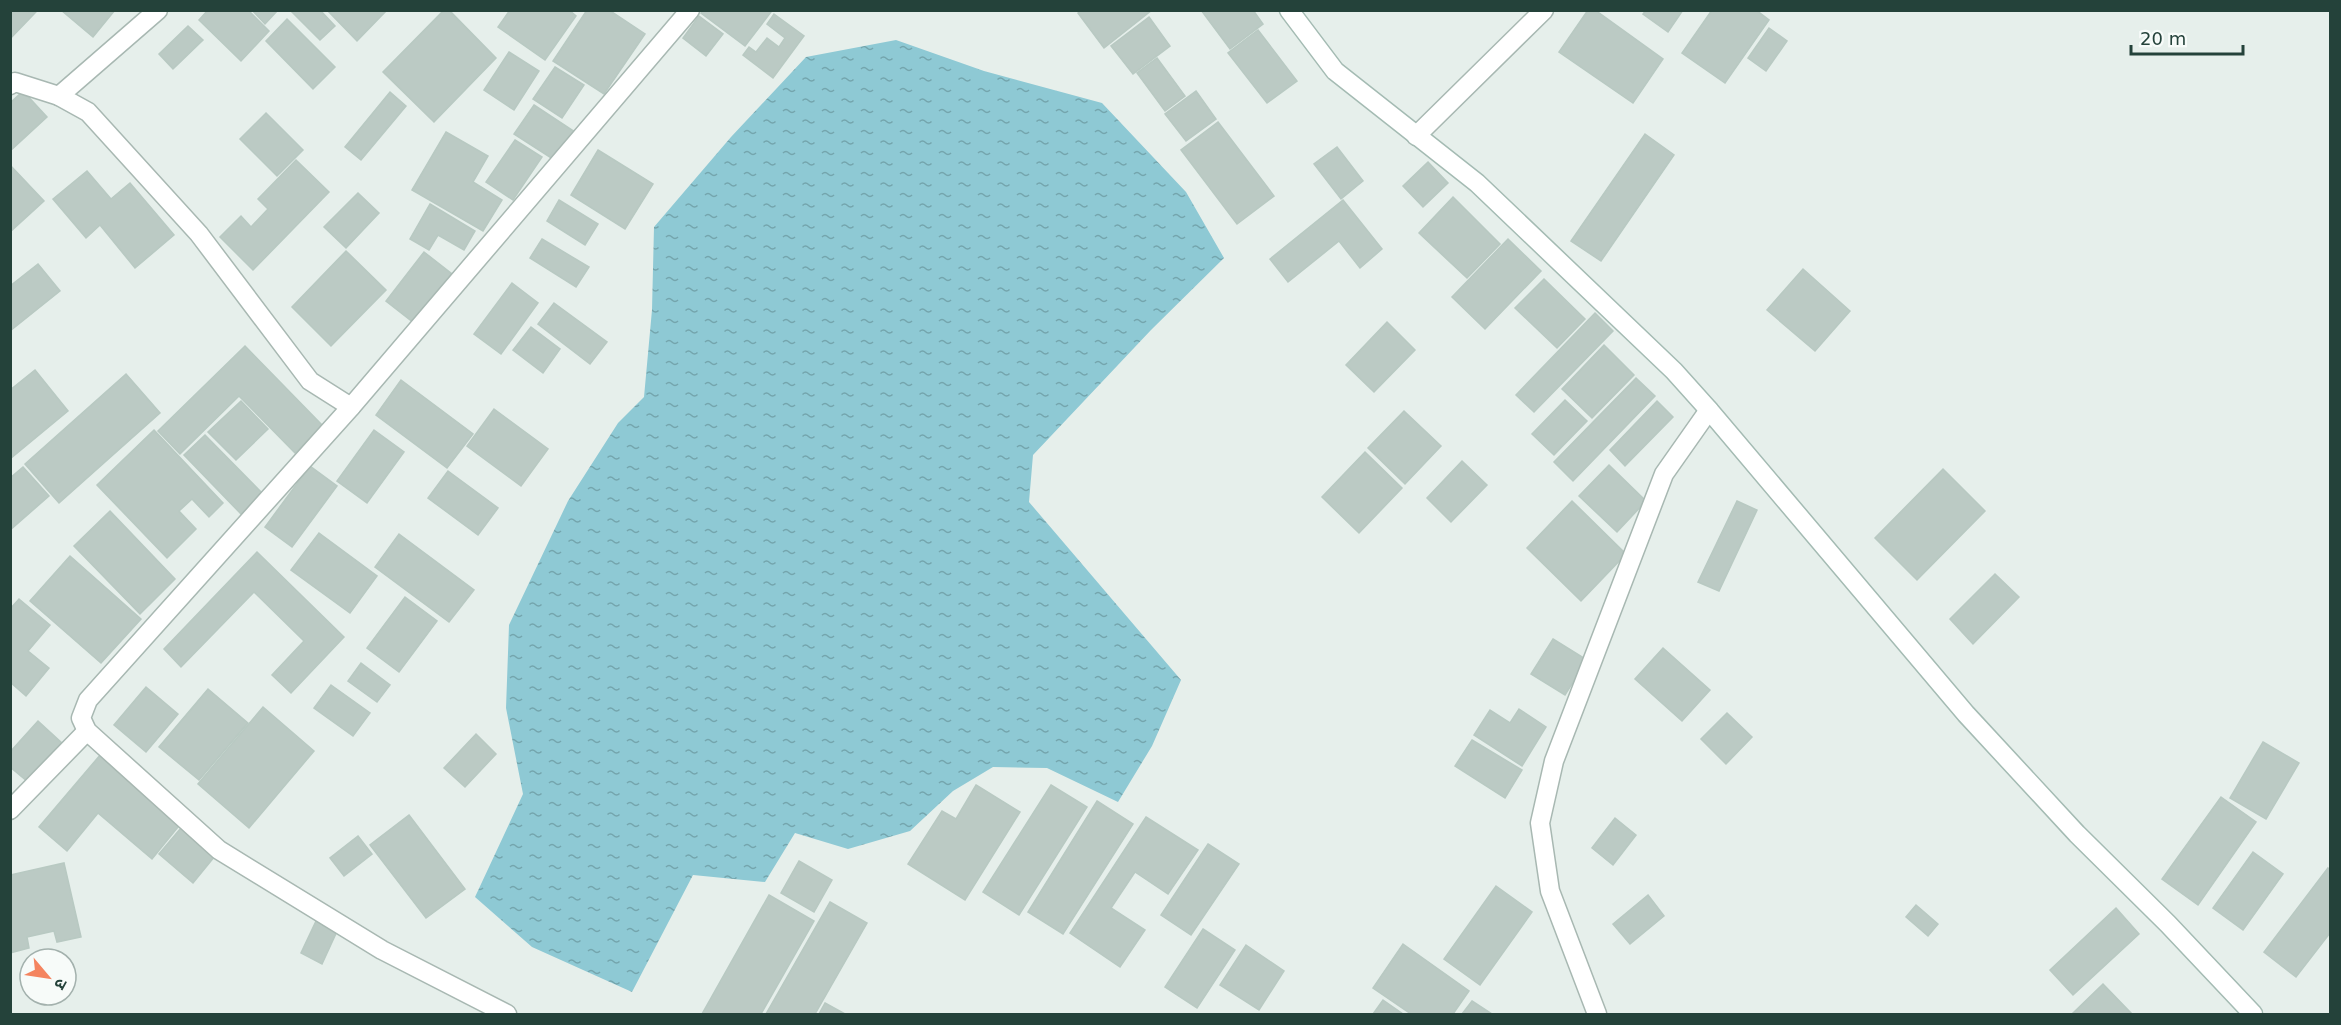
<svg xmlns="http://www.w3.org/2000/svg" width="2341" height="1025" font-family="'DejaVu Sans','Noto Sans Devanagari',sans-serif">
<defs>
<pattern id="water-ripples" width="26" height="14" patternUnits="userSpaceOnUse" patternTransform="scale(1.5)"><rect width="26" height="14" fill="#8ec9d4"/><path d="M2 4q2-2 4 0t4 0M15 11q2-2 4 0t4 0" fill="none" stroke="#74a5ad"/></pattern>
</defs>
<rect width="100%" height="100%" fill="#e6efeb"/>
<!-- water -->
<polygon fill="url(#water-ripples)" points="896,40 984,71 1102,103 1186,192 1224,258 1151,330 1033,455 1029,502 1181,680 1152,746 1118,802 1047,768 993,767 953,791 910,831 848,849 795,833 765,882 693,875 632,992 532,947 475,897 523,794 506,708 509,625 568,501 618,423 644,397 652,310 654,227 731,137 806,57"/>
<!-- building -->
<g fill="#bbcac4" stroke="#b8c9c2" stroke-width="1.5">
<polygon points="10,10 36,12 10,39"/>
<polygon points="61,10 115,10 93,37"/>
<polygon points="208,10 248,10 269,31 241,61 199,20"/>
<polygon points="252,10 278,10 265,24"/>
<polygon points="290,10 320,10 335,26 320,40"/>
<polygon points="327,10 387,10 357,41"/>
<polygon points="444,10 449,10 496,58 434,122 383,72"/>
<polygon points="510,10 569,10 576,16 545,60 498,27"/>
<polygon points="587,10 609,10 645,34 604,94 553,61"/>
<polygon points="703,10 770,10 771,12 745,46 701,13"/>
<polygon points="1081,10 1152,10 1104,48 1078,13"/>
<polygon points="1201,10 1253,10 1263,24 1230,49"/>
<polygon points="1588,10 1595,10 1663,59 1633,103 1559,52"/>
<polygon points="1646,10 1683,10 1668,32 1643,14"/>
<polygon points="1712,10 1756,10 1769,20 1725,83 1682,53"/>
<polygon points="774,14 804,36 773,78 743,55 749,47 756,52 767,38 779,47 785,38 767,24"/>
<polygon points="699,16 723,34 706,56 683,38"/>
<polygon points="1149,17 1170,46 1133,74 1111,46"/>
<polygon points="287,19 335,67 313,89 266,41"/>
<polygon points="188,26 203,40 173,69 159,54"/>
<polygon points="1769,28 1787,41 1766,71 1748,58"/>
<polygon points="1258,30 1297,81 1267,103 1228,53"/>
<polygon points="509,52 539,71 514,110 484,90"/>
<polygon points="1157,58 1185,96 1165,111 1137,73"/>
<polygon points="555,67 584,85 562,118 533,99"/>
<polygon points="23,91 47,117 10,151 10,103"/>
<polygon points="1196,91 1216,119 1186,141 1165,114"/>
<polygon points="390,92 406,106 361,160 345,147"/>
<polygon points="534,105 578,134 559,163 514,134"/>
<polygon points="266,113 303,150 277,176 240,139"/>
<polygon points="1218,122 1274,196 1237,224 1181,150"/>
<polygon points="446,132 488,156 473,182 502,200 483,231 412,190"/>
<polygon points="1645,134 1674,155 1601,261 1571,241"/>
<polygon points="515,140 542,157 513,200 486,182"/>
<polygon points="1337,147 1363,181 1341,199 1314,164"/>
<polygon points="598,150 653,184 625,229 571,195"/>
<polygon points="296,160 329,192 253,270 220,237 241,216 251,227 268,209 258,199"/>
<polygon points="1428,162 1448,183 1423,207 1403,186"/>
<polygon points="10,165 44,201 10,232"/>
<polygon points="87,171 111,199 130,183 174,235 135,268 100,225 86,238 53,199"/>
<polygon points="358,193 379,213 346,248 324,227"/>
<polygon points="1453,197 1500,244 1467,278 1419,233"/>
<polygon points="559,200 598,224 585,245 547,221"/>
<polygon points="1343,200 1382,249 1360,268 1339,241 1288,282 1270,259"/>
<polygon points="430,204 475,231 464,250 438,235 429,250 410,239"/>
<polygon points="542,239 589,267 576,287 530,258"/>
<polygon points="1508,239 1541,271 1485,329 1452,297"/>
<polygon points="346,251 386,290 331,346 292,307"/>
<polygon points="424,252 452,274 414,323 386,301"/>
<polygon points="38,264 60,291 10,331 10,286"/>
<polygon points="1803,269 1850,311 1815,351 1767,310"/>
<polygon points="1544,279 1585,319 1557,348 1515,308"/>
<polygon points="512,283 538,303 501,354 474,334"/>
<polygon points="554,303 607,342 590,364 538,324"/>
<polygon points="1595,313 1613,331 1534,412 1516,395"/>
<polygon points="1387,322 1415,350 1374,392 1346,365"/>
<polygon points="531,327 560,349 543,373 513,350"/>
<polygon points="1604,345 1634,375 1592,418 1562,389"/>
<polygon points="245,346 323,426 295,453 239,396 180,454 158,431"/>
<polygon points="35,370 68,411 10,459 10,390"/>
<polygon points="126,374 160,413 59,503 25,464"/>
<polygon points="1636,378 1655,396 1573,481 1554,462"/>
<polygon points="401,380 473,434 447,468 376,415"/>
<polygon points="1565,400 1587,421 1554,455 1532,434"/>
<polygon points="241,401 268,429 236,460 208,432"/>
<polygon points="1657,401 1673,417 1625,466 1610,450"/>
<polygon points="494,409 548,449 521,486 467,446"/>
<polygon points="1404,411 1441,446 1405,484 1368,448"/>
<polygon points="154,430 223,503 209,517 192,499 179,511 196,529 167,558 97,485"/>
<polygon points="374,430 404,452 367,503 337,481"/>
<polygon points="205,435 263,494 241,514 184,455"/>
<polygon points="1365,452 1402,488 1359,533 1322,497"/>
<polygon points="1462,461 1487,485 1451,522 1427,498"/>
<polygon points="1609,465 1646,501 1617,532 1579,496"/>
<polygon points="310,466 337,486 292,547 265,527"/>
<polygon points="23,467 49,496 10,530 10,478"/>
<polygon points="1943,469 1985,511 1917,580 1875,538"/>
<polygon points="448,471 498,508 478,535 428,498"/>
<polygon points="1572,501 1626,554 1581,601 1527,548"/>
<polygon points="1737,501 1757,510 1719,591 1698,582"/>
<polygon points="110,511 175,579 140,614 74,546"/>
<polygon points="319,533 377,576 350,613 291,570"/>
<polygon points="399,534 474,590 449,622 375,567"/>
<polygon points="257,552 344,637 291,693 272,675 304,641 254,592 181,667 164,649"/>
<polygon points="70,556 141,619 101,663 30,601"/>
<polygon points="1995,574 2019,597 1973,644 1950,619"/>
<polygon points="405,597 437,621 399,672 367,648"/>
<polygon points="19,599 50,625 28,651 49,668 26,696 10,682 10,609"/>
<polygon points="1553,639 1587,660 1565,695 1531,674"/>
<polygon points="1663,648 1710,690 1682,721 1635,679"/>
<polygon points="361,663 390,685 377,702 348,681"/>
<polygon points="331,685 370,713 353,736 314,708"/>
<polygon points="146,687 178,714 146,752 114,725"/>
<polygon points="208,689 248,723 199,780 159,747"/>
<polygon points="263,707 314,751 249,828 198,784"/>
<polygon points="1519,709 1546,727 1522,766 1474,735 1490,710 1510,723"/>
<polygon points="1727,713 1752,737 1726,764 1701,739"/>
<polygon points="38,721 62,743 28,782 10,767 10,752"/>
<polygon points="476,734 496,754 465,787 444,768"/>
<polygon points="1472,740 1522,770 1505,798 1455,766"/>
<polygon points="2263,742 2299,763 2266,819 2230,798"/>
<polygon points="101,754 182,822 152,859 98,813 67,851 39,827"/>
<polygon points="976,785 1020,812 965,900 908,864 942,811 956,819"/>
<polygon points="1051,785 1087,807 1019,915 983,892"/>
<polygon points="2221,797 2256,822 2198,905 2162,879"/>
<polygon points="1097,801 1133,824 1063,934 1028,912"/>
<polygon points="409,815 465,889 426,918 370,845"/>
<polygon points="1146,817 1198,850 1168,894 1135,872 1111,908 1145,930 1120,967 1070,933"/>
<polygon points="1615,818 1636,835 1613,865 1592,848"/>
<polygon points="186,822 219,851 193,883 159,854"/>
<polygon points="358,836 372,854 344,876 330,858"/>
<polygon points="1208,844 1239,864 1191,935 1161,915"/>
<polygon points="2253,852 2283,874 2243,930 2213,908"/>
<polygon points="799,861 832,880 814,912 781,893"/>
<polygon points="64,863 81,937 57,942 54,931 27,937 29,948 10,953 10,875"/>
<polygon points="2328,868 2330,870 2330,933 2296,977 2264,952"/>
<polygon points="1496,886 1532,912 1480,985 1444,959"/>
<polygon points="769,895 814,921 761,1014 702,1014"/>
<polygon points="1648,895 1664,916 1630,944 1613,924"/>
<polygon points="830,902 867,923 815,1014 766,1014"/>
<polygon points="1916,905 1938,924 1928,936 1906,917"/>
<polygon points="2116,908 2139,934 2073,995 2050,970"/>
<polygon points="317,919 338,929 322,964 301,953"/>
<polygon points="1203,929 1235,950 1197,1008 1165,987"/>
<polygon points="1403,944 1469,991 1453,1014 1411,1014 1373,988"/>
<polygon points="1246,945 1284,971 1259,1010 1220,985"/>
<polygon points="2103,984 2132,1014 2072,1014"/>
<polygon points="1383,1000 1403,1014 1373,1014"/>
<polygon points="1472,1001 1492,1014 1462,1014"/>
<polygon points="825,1003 845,1014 819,1014"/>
</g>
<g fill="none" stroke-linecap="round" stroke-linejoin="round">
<defs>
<g id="street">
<polyline points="10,85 15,82 59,96 88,112 199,234 310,381 351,407"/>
<polyline points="59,96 158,10"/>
<polyline points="1416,136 1544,10"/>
<polyline points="10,810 87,731"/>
<polyline points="507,1014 382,950 219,850 87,731 81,718 88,700 351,407 690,10"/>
<polyline points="1597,1014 1550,891 1540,823 1554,761 1664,474 1709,410"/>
</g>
<polyline id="secondary" points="1289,10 1335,71 1477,183 1674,371 1709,410 1966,714 2077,834 2168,924 2253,1014"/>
</defs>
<!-- street casing -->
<use href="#street" stroke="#a8b8b2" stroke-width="21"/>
<!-- secondary casing -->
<use href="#secondary" stroke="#a4bbb3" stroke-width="21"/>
<!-- street -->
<use href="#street" stroke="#fff" stroke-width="18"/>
<!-- secondary -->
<use href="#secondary" stroke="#fff" stroke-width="18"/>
</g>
<!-- border -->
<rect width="2341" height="1025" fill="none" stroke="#24423a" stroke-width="24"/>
<!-- north arrow -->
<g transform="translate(48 977) rotate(119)"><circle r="28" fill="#f7fbf9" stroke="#a3b1ad" stroke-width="1.5"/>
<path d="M0-4.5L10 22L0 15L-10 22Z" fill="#f4845f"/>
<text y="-9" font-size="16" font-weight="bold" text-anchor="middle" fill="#24423a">उ</text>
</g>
<!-- scale -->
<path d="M2131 45v9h112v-9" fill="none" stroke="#24423a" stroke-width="3"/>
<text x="2140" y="45" font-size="18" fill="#24423a" stroke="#f7fbf9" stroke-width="4.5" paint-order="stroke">20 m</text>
</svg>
